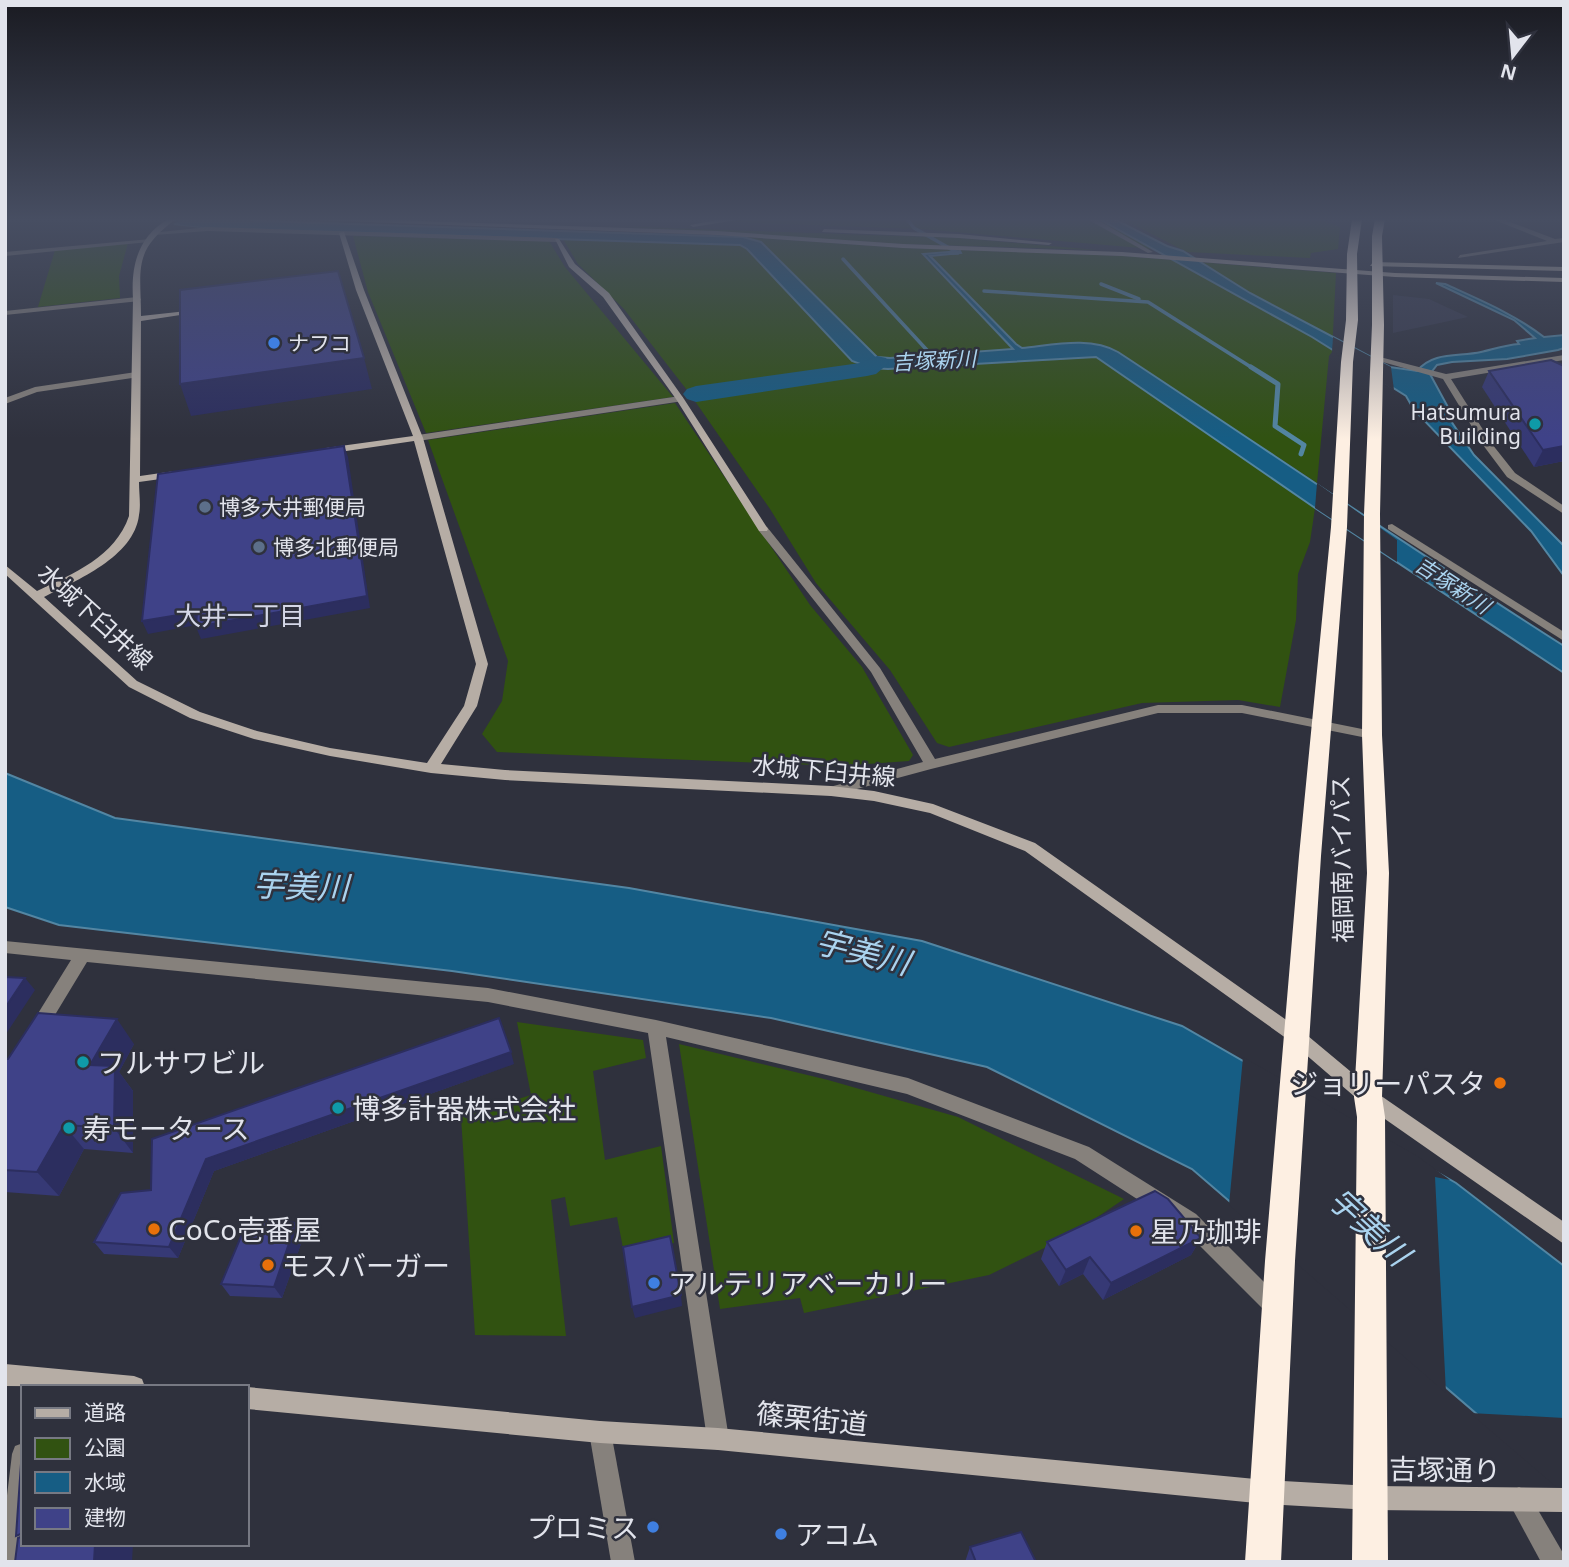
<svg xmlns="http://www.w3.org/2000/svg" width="1569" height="1567" font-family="'Noto Sans','Noto Sans JP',sans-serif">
<rect width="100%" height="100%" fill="#2f313d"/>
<!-- built -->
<polygon fill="#383a4d" points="1393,295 1429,299 1468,317 1393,333"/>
<!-- green -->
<g fill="#315211">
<polygon points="753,219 1105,219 1152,249 921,229 728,222"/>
<polygon points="1122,219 1320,219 1340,227 1338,249 1311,253 1310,258 1187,252"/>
<polygon points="611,226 959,238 1097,250 904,244"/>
<polygon points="713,235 903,248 1123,256 1336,273 1332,352 1329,356 1317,483 1109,347 1084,343 1022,348 1016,344 930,255 960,251 923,255 1013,349 883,358 874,354 761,242"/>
<polygon points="353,236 549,241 565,267 673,397 426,433 368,292"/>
<polygon points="563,239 731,243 743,246 864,366 910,369 1092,355 1105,362 1315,508 1310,542 1298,574 1296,620 1280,707 1238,700 1142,703 949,747 937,743 890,670 816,583 770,509 690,394 624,309 578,264"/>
<polygon points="128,243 119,276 120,298 38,307 55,250"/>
<polygon points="675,403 810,605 862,667 913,755 909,761 839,766 497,752 482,734 502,701 508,661 428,440"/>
<polygon points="517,1022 643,1040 646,1058 593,1071 605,1160 661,1146 674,1243 624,1253 617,1217 570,1226 565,1197 551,1200 566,1336 475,1335 461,1117 531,1095"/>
<polygon points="679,1044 828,1080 958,1117 1124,1199 1071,1235 989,1275 804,1313 800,1298 720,1309"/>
</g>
<!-- water -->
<g fill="#165d84" stroke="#5386a3" stroke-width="2">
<path d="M203,219l540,18 18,5 116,115 13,1 123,-9 -90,-95 37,-3 1,2 -31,3 86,88 6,4c31,-3 68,-12 96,4 149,98 295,198 446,294v27l-249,-165 -219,-151 -208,12 -17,-1 -19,-7 -105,-112 -7,-4 -529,-17 -37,-4z"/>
<path d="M1099,219h15l53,27 16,5 67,42 140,74 27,4c16,-20 42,-14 64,-19 13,-3 24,-7 38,-8l-2,-3 18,-3 -21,-18 -78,-37 9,1c35,16 69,30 99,53l20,-2v13l-6,2 -51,9 -55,3 -15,3 -7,9 18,33 3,14 23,34 90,91v30l-33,-45 -117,-121 -8,-14 -94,-59z"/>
<polygon points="5,773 115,818 629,888 922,941 1182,1026 1456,1183 1564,1266 1564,1489 1192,1169 987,1067 771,1018 452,971 59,925 5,907"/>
</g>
<!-- pier -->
<g fill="#2f313d">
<polygon points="1333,337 1391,367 1394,390 1332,352"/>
<polygon points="1317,483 1397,540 1397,562 1315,508"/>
<polygon points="1243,1057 1417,1156 1450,1180 1435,1177 1446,1393 1229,1205"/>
<polygon points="1470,1413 1564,1418 1564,1492 1561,1491"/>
</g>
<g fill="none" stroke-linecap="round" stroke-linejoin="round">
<!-- stream-far1 -->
<g stroke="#5386a3" stroke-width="3.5">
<polyline points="907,219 914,228 958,253 950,253"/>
<polyline points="843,259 937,361"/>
<polyline points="1101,284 1139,299"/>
<polyline points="984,291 1148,302 1254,369"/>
<polyline points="868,369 877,367"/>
</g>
<!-- stream -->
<g stroke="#5386a3" stroke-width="5">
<polyline points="1251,367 1278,384 1275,426 1304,445 1301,454"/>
<polyline points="847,372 877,367"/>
</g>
<!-- river -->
<g fill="#165d84" fill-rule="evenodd">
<polygon points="172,219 248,219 257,225 248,231 181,225"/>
<polygon points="877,356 886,358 889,363 876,374 867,376 696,402 687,399 683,394 687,389 696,386 860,363"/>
</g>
<!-- street -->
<g fill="#86817c" fill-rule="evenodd">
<polygon points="1087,219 1096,219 1153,252 1148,253"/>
<polygon points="1492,219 1502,219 1555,239 1564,238 1564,242 1458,258 1460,255 1547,241"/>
<polygon points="208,227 557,238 560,240 557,242 208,231 154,235 151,233"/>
<polygon points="151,239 149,242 5,256 5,252"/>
<polygon points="137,297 141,299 140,301 5,315 5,311"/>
<polygon points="1564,355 1564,360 1451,379 1492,444 1515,473 1564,506 1564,514 1507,477 1483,445 1443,379 1372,359 1376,356 1446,374"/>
<polygon points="136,372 139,373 139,377 37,392 5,404 5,398 35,387"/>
<polygon points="680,396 683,397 683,401 418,441 413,438 418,435"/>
<polygon points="1392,524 1564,632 1564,641 1388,529 1388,525"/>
<polygon points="763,526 767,527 880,668 935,759 1158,705 1242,705 1372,731 1379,735 1372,739 1242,713 1158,713 931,769 831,796 826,794 824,791 826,788 923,762 871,672 759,531 759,527"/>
<polygon points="5,941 488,988 656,1020 908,1078 1089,1147 1196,1214 1282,1300 1285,1307 1282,1314 1275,1317 1268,1314 1182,1228 1075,1159 907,1094 666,1037 729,1439 726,1447 718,1450 710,1447 707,1439 648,1033 488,1002 87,962 44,1033 38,1035 32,1033 29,1028 71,960 5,953"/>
<polygon points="600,1421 608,1424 611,1432 635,1562 611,1562 589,1432 592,1424"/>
<polygon points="23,1443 23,1544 26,1544 24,1562 5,1562 5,1512 12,1454 15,1446"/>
<polygon points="1519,1487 1527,1491 1563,1553 1564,1562 1541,1562 1507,1499 1511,1491"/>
</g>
<!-- secondary -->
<g fill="#b6ada5" fill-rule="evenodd">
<path d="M168,219h8c-44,32 -35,50 -35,97l55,-6 4,2 -59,9 -1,155 35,-5 5,3 -5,3 -36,5c0,11 2,23 0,33 -5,42 -62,65 -95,82l93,84 63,31 57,19 73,17 97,15 37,-57 12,-42 -62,-223 -88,13 -5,-3 5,-3 87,-12 -57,-146 -17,-57 5,-1 20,58 59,148 65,226 -11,42 -36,58 64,6 326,16 43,5 59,13 102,39 267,188 72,60 190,131v22l-202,-141 -72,-62 -265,-190 -95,-38 -56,-12 -43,-5 -326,-16 -74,-7 -101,-17 -76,-17 -64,-21 -61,-31 -124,-113v-9l32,26c37,-18 78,-34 92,-75l4,-217c-2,-33 4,-61 35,-80z"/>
<polygon points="287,219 361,219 717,231 903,244 1122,252 1395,273 1564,278 1564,282 1395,277 1122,256 903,248 717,235"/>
<polygon points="722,219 743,219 693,227 690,225"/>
<polygon points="824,229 959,234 1052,243 1049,245 959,238 822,232"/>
<polygon points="555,239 559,239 575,264 609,293 684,399 768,529 767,531 759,531 676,399 603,297 569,267"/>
<polygon points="1373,262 1564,267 1564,271 1370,266"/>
<polygon points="5,1364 134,1376 142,1379 145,1387 5,1386"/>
<polygon points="247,1387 600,1421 718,1428 1266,1480 1371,1486 1564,1488 1564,1512 1371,1510 1266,1504 718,1450 600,1443 247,1409"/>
</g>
<!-- highway -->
<g fill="#fdefe2" fill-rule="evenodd">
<polygon points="1352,219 1362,219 1357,254 1358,320 1353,362 1347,527 1321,856 1295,1261 1281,1562 1245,1562 1265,1261 1299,856 1331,527 1341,362 1346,320 1347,254"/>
<polygon points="1375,219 1385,219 1382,236 1384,325 1380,514 1382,735 1389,873 1382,1097 1385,1117 1388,1562 1352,1562 1357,1117 1354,1097 1367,873 1362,735 1364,514 1372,325 1372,236"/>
</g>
</g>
<!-- wall -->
<g fill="#363975">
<polygon points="1489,371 1564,461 1534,467 1482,387"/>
<polygon points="134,1044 119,1072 133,1091 133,1153 84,1149 59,1196 5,1192 5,1059"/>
<polygon points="514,1064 214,1171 178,1258 104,1254 94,1242 151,1190"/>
<polygon points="304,1235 282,1298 230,1296 221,1284"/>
<polygon points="1201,1238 1191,1255 1103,1300 1083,1274 1059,1286 1041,1259 1047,1242"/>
<polygon points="970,1547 1036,1562 965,1562"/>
</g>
<!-- shaded-wall -->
<g fill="#2c2e5f">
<polygon points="364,358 372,389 191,416 180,384"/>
<polygon points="344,446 348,457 370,608 201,639 196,627"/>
<polygon points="1564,446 1564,461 1534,467 1543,450"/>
<polygon points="197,612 202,624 148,634 142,621"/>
<polygon points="25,978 35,990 6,1034 5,1033 5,1008"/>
<polygon points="117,1019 134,1044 119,1072 133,1091 133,1153 114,1128 90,1065"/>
<polygon points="511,1052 514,1064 214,1171 178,1258 169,1247 206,1159"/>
<polygon points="64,1125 84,1149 59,1196 37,1172"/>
<polygon points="296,1223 304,1235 282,1298 274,1287"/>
<polygon points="1201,1238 1191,1255 1103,1300 1111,1283"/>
<polygon points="1090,1257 1083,1274 1059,1286 1066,1270"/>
<polygon points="681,1295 682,1306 635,1318 632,1307"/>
<polygon points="95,1544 133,1544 132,1562 94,1562"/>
</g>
<!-- building -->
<g fill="#3f4288" stroke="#2c2e5f" stroke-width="2">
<polygon points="338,271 364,358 180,384 180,290"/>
<polygon points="1551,360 1564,366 1564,446 1543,450 1489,371"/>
<polygon points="344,446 367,596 196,627 197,612 142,621 158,474"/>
<polygon points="5,977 25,978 5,1008"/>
<polygon points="38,1013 117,1019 90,1065 115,1066 114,1128 64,1125 37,1172 5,1170 5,1059 8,1059"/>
<polygon points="499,1018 511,1052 206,1159 169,1247 94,1242 121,1193 151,1190 152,1139"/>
<polygon points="1155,1191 1168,1199 1201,1238 1111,1283 1090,1257 1066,1270 1047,1242"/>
<polygon points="248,1220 296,1223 274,1287 221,1284"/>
<polygon points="670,1236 681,1295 632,1307 623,1247"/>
<polygon points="23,1463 23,1533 16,1536 21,1464"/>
<polygon points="1021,1532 1036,1562 976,1562 970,1547"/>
<polygon points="23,1536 23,1544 95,1544 94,1562 15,1562 18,1538"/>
</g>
<!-- sky -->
<linearGradient id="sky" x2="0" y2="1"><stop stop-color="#1a1b22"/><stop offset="0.5" stop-color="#474e62"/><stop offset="1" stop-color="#474e62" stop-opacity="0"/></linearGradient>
<rect width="1569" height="439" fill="url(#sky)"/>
<!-- markers -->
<g fill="#3f7fe0" stroke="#2f313d" stroke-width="2.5">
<circle cx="274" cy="343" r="7"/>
<circle cx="654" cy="1283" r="7"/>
<circle cx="653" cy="1527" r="7"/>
<circle cx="781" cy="1534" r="7"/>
</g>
<g fill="#0f9aa8" stroke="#2f313d" stroke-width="2.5">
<circle cx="1535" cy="424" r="7"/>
<circle cx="83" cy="1062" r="7"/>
<circle cx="338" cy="1108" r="7"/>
<circle cx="69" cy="1128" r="7"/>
</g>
<g fill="#5c6f8a" stroke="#2f313d" stroke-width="2.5">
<circle cx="205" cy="507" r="7"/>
<circle cx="259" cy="547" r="7"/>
</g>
<g fill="#e8710a" stroke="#2f313d" stroke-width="2.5">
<circle cx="1500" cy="1083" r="7"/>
<circle cx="154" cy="1229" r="7"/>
<circle cx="1136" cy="1231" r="7"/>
<circle cx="268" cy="1265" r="7"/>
</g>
<g text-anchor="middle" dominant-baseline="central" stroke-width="5" stroke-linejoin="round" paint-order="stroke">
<!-- far-poi labels -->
<g font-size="21" fill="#e2e4ec" stroke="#2f313d" text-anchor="start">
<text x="288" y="343">ナフコ</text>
<text x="1521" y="412" text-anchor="end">Hatsumura<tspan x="1521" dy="24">Building</tspan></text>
<text x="219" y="507">博多大井郵便局</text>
<text x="273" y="547">博多北郵便局</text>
</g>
<!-- far-water labels -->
<g font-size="21" font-style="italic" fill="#aad3ef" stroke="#2f313d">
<text transform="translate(934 360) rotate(-3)">吉塚新川</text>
<text transform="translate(1453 585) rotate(33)">吉塚新川</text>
</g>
<!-- street labels -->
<g font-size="24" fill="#e2e4ec" stroke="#2f313d">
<text transform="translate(96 616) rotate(42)">水城下臼井線</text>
<text transform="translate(824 770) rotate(5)">水城下臼井線</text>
<text transform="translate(1341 859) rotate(-91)">福岡南バイパス</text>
</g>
<!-- neighbourhood labels -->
<g font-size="26" fill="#d4d7e7" stroke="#2f313d">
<text x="240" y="615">大井一丁目</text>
</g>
<!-- near-poi labels -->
<g font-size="28" fill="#e2e4ec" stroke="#2f313d" text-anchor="start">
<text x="97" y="1062">フルサワビル</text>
<text x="1486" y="1083" text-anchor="end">ジョリーパスタ</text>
<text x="352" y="1108">博多計器株式会社</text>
<text x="83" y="1128">寿モータース</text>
<text x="168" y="1229">CoCo壱番屋</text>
<text x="1150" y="1231">星乃珈琲</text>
<text x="282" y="1265">モスバーガー</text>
<text x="668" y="1283">アルテリアベーカリー</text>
<text x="639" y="1527" text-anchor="end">プロミス</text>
<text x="795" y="1534">アコム</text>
</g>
<!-- near-street labels -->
<g font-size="28" fill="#e2e4ec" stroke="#2f313d">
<text transform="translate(812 1418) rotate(6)">篠栗街道</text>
<text transform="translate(1445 1469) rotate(1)">吉塚通り</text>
</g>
<!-- near-water labels -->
<g font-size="32" font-style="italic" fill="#aad3ef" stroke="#2f313d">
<text transform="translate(301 885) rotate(2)">宇美川</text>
<text transform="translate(863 951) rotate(14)">宇美川</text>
<text transform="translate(1370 1226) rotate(43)">宇美川</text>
</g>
</g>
<!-- border -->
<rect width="1569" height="1567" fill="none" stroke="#e2e4ec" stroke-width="14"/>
<!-- legend -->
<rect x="21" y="1385" width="228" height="161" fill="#2f313d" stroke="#777983" stroke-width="2"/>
<rect x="35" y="1408" width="35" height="10" fill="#b6ada5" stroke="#777983" stroke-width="2"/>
<text x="84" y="1420" font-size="21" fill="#e2e4ec">道路</text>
<rect x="35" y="1438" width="35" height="21" fill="#315211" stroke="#777983" stroke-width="2"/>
<text x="84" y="1455" font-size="21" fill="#e2e4ec">公園</text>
<rect x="35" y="1472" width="35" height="21" fill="#165d84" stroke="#777983" stroke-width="2"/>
<text x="84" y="1490" font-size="21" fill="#e2e4ec">水域</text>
<rect x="35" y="1508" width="35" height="21" fill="#3f4288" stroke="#777983" stroke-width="2"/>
<text x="84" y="1525" font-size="21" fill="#e2e4ec">建物</text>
<!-- north arrow -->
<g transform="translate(1513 56) rotate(196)" stroke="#2f313d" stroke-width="5" paint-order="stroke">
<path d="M0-5L12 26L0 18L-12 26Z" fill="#e2e4ec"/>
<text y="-10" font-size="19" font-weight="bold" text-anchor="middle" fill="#e2e4ec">N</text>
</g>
</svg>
